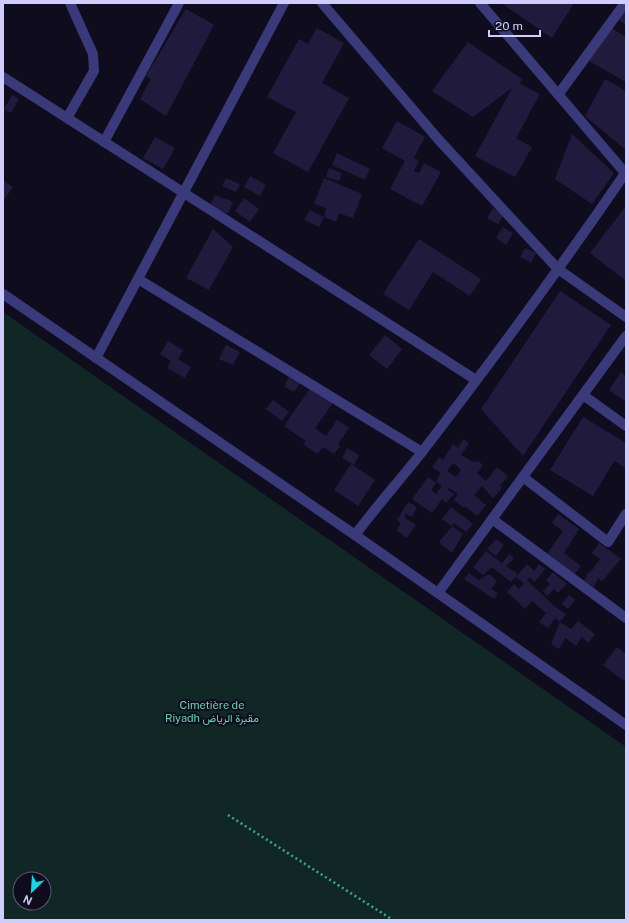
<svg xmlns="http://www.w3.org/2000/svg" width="629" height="923" font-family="'Public Sans',Vazirmatn,sans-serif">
<rect width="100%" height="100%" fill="#0f0d1d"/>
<!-- green -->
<path fill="#102726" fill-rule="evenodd" d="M3,312l623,435v173h-623zM20,879h24v24h-24z"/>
<!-- building -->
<g fill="#201a3d" fill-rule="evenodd">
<polygon points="501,3 574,3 552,38"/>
<polygon points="626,3 626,25 615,18"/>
<polygon points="186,9 214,25 166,116 140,99 151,79 146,76"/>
<polygon points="610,27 626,37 626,82 589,61"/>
<polygon points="317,28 344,43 322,83 349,98 308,172 273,153 296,112 267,97 299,39 308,44"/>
<polygon points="468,42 523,80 519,83 540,94 516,138 532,147 515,177 475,156 512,88 473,117 432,91"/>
<polygon points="605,79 626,91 626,150 585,116"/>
<polygon points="12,95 19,99 11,113 4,109"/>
<polygon points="397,121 425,137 414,158 419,161 414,171 419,173 424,163 441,172 422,206 390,189 405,161 382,148"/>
<polygon points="572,134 614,173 592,204 555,179"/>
<polygon points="155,137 175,148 163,169 143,158"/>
<polygon points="337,153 370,169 365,180 332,165"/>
<polygon points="329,168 342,173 339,181 326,177"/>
<polygon points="250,176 266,185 260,196 244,187"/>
<polygon points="226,178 240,184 236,192 222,186"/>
<polygon points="324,178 362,194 353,218 339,213 336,222 324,217 326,208 314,204"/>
<polygon points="3,180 13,187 3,201"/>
<polygon points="215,195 233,202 228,214 210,206"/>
<polygon points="244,198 259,209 250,222 235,211"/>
<polygon points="626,206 626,281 590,253"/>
<polygon points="493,208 504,214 498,224 487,218"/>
<polygon points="310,210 324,217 319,227 304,220"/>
<polygon points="503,227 513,233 506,245 496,238"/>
<polygon points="213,229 233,247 209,290 186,278"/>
<polygon points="419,239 481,279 470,296 433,272 409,310 383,294"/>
<polygon points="525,248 536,253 531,263 520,257"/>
<polygon points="560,291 611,325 523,456 481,409"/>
<polygon points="385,335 402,349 387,369 369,355"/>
<polygon points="168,341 183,350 178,359 191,367 185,378 167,368 171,361 160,354"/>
<polygon points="226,345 240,352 233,365 219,359"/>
<polygon points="621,372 626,376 626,402 609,390"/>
<polygon points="290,375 301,382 294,392 284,386"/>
<polygon points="311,387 333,403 315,428 326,436 337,420 349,428 338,444 340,446 334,454 323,447 317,454 303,444 306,441 284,426"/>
<polygon points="273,400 289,412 282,421 266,409"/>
<polygon points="583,417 626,443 626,468 614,461 593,496 550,470"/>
<path d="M463,439l6,4 -8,12 12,7 5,-1 5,4 -6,8 9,8 11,-14 11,10 -8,8 2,3 -9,10 -11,-12 -8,9 12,10 -9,11 -12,-10 -1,2 -10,-8 4,-6 -10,-7 -1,2 7,5 -8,9 -4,-4 -10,14 -20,-14 16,-22 8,6 -5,7 5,4 6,-8 -6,-5 5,-8 -9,-6 7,-10 4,3 10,-16 5,4zM455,464l6,6 -5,7 -9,-6 4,-6z"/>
<polygon points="347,448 359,455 354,465 342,458"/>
<polygon points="351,464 375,480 358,506 334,490"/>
<polygon points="408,502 417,507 412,517 405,513 405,518 416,525 407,538 396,530 401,523 397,520"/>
<polygon points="451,507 473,524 466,532 454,523 452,526 442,519"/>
<polygon points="558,514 579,529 564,553 581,566 574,575 547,554 563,531 552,523"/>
<polygon points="452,526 463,534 452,553 439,542"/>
<polygon points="496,539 504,545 496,556 487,549"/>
<polygon points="599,543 621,559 602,581 598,578 594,587 584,581 589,571 590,573 600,559 592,553"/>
<polygon points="486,551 502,563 509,554 514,558 506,566 518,574 511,582 492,567 483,575 473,567"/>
<polygon points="527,564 534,571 539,564 545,569 535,582 529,577 527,580 553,605 566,614 560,622 571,629 578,621 595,634 588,643 582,637 576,646 565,638 559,649 551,644 560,622 555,618 548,628 539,622 546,613 532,601 525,609 507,592 514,584 519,589 524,583 516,577"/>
<polygon points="553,572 567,584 558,593 554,589 547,596 543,591 550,584 546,580"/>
<polygon points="469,573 479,580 489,574 497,581 491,589 498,593 494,599 464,579"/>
<polygon points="569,595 575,600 568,609 562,604"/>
<polygon points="617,647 626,654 626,678 624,681 603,665"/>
</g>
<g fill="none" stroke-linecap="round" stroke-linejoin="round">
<!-- path -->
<polyline stroke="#33aa9f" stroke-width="2.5" stroke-dasharray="2 3" stroke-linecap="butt" points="228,815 393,920"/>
<!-- minor -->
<g stroke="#3a3a7a" stroke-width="10">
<polyline points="322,3 438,139 558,269 626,317"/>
<polyline points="480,3 626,174"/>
<polyline points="3,77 476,380"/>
<polyline points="558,95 625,3"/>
<polyline points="67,118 94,71 93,54 70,3"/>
<polyline points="104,142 179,3"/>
<polyline points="138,279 422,452"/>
<polyline points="3,294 355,535 626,725"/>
<polyline points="96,358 284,3"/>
<polyline points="583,395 626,426"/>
<polyline points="523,477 608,542 626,514"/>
<polyline points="492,519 626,618"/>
<path d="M355,535c21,-28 45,-55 67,-83 70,-91 139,-185 204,-280"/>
<polyline points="438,593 626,336"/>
</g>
</g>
<g text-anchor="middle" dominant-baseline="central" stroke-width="4" stroke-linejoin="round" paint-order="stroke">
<!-- park labels -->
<g font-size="11" fill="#5cd8b6" stroke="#0f0d1d">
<text x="212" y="705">Cimetière de<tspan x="212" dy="13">Riyadh مقبرة الرياض</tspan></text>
</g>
</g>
<!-- border -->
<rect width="629" height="923" fill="none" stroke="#d0ccfd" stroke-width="8"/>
<!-- north arrow -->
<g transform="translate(32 891) rotate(205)"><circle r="19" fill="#0f0d1d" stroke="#5c5977"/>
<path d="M0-3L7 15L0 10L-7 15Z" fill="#0bd9e9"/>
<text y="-6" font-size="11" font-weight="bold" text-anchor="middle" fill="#d0ccfd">N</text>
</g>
<!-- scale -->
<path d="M489 30v6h51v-6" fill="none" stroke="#d0ccfd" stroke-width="2"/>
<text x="495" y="30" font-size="12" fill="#d0ccfd" stroke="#0f0d1d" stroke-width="3" paint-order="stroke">20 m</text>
</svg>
